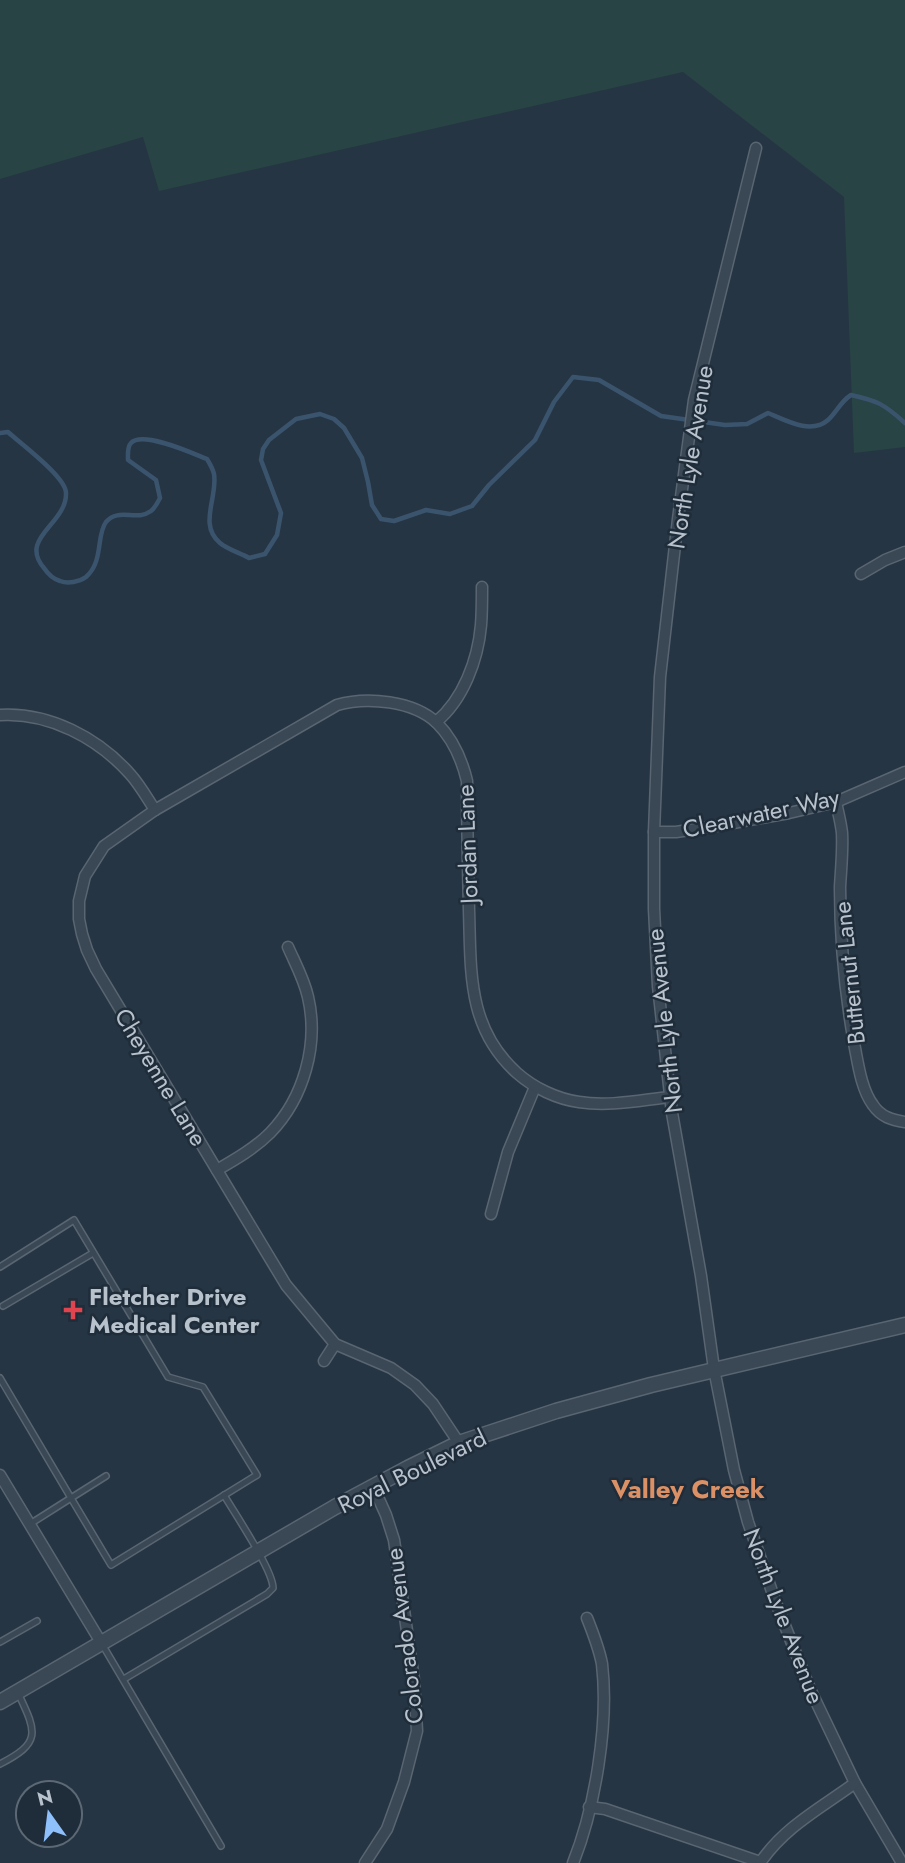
<svg xmlns="http://www.w3.org/2000/svg" width="905" height="1863" font-family="Jost,sans-serif">
<rect width="100%" height="100%" fill="#263544"/>
<!-- green -->
<polygon fill="#284445" points="0,0 905,0 905,447 854,453 844,197 683,72 159,191 143,137 0,179"/>
<g fill="none" stroke-linecap="round" stroke-linejoin="round">
<!-- stream -->
<path stroke="#3b546d" stroke-width="4.5" d="M0,433l8,-1c13,12 58,45 58,61 1,31 -48,45 -22,75 4,6 9,11 16,13 8,3 19,1 26,-4 18,-16 10,-42 20,-55 13,-15 30,0 45,-11 4,-3 7,-9 9,-13l-4,-18 -28,-20c0,-6 -1,-13 3,-17 11,-13 63,11 76,16 3,5 6,10 7,15 4,23 -16,51 6,69 7,6 20,10 29,15l16,-4 12,-19 4,-22 -20,-53 2,-11 6,-9 27,-21 24,-5 14,5 10,9 18,30 6,24 4,23 9,14 13,2 32,-11 24,4 22,-8 17,-21 46,-45 19,-38 19,-25 26,3 62,36 64,9 22,-1 21,-11c17,7 43,22 60,7 9,-8 12,-18 23,-25 27,6 33,9 54,28"/>
<defs>
<g id="service">
<polyline points="0,1267 74,1220 168,1377 203,1387 257,1475 111,1565 71,1498 30,1524"/>
<polyline points="3,1306 93,1253"/>
<polyline points="0,1378 71,1498 106,1476"/>
<polyline points="0,1642 37,1621"/>
<polyline points="102,1644 221,1846"/>
<path d="M124,1679l143,-85 6,-6c0,-18 -38,-74 -49,-93"/>
<path d="M0,1764c41,-21 37,-31 19,-69"/>
</g>
<g id="minor">
<polyline points="756,148 694,400 678,519 660,677 654,832 654,909 658,986 672,1113 701,1276 714,1369 734,1470 748,1522 776,1603 810,1689 855,1783 902,1863"/>
<polyline points="861,574 885,560 905,552"/>
<path d="M0,715c49,-3 98,23 130,59 10,11 17,24 25,36"/>
<path d="M436,722c27,-22 42,-62 45,-97 1,-12 1,-25 1,-38"/>
<path d="M836,802c2,10 5,21 6,31 1,18 -1,36 -2,54 0,52 5,106 14,156 4,20 7,46 19,62 8,12 19,15 32,17"/>
<polyline points="654,832 676,832 722,825 789,813 836,802 905,772"/>
<path d="M217,1170c19,-11 38,-22 53,-37 34,-35 49,-89 38,-136 -4,-18 -13,-34 -20,-50"/>
<polyline points="491,1214 508,1152 535,1087"/>
<polyline points="324,1361 335,1344"/>
<path d="M459,1443l-26,-39 -18,-19 -24,-17 -56,-24 -49,-59 -190,-316 -9,-19 -5,-16 -3,-15v-18l6,-25 19,-30 51,-36 182,-105c30,-9 77,-4 100,18 16,16 25,37 30,58 0,43 1,86 2,129 2,62 -2,118 48,163 17,15 40,26 62,29 30,5 62,-2 91,-5"/>
<polyline points="0,1475 102,1644"/>
<polyline points="589,1807 605,1809 760,1862"/>
<polyline points="365,1863 387,1829 404,1782 417,1731 414,1680 394,1540 386,1515 373,1486"/>
<path d="M573,1863c22,-55 36,-139 29,-199 -3,-16 -9,-31 -15,-46"/>
<path d="M760,1863c24,-36 61,-55 95,-80"/>
</g>
<polyline id="tertiary" points="0,1702 335,1507 408,1468 459,1443 556,1411 651,1385 905,1325"/>
</defs>
<!-- service casing -->
<use href="#service" stroke="#596571" stroke-width="8"/>
<!-- minor casing -->
<use href="#minor" stroke="#596571" stroke-width="13"/>
<!-- tertiary casing -->
<use href="#tertiary" stroke="#596571" stroke-width="17"/>
<!-- service -->
<use href="#service" stroke="#3a4754" stroke-width="5"/>
<!-- minor -->
<use href="#minor" stroke="#3a4754" stroke-width="10"/>
<!-- tertiary -->
<use href="#tertiary" stroke="#3a4754" stroke-width="14"/>
</g>
<!-- markers -->
<path fill="#e0444e" stroke="#1f2c39" stroke-width="2.5" d="M69.5 1299.5h7v7h7v7h-7v7h-7v-7h-7v-7h7z"/>
<g text-anchor="middle" dominant-baseline="central" stroke-width="5" stroke-linejoin="round" paint-order="stroke">
<!-- street labels -->
<g font-size="24" fill="#b8c2cd" stroke="#1f2c39">
<text transform="translate(690 457) rotate(-81)">North Lyle Avenue</text>
<text transform="translate(761 813) rotate(-12)">Clearwater Way</text>
<text transform="translate(467 844) rotate(-92)">Jordan Lane</text>
<text transform="translate(849 973) rotate(-96)">Butternut Lane</text>
<text transform="translate(664 1021) rotate(-96)">North Lyle Avenue</text>
<text transform="translate(161 1077) rotate(59)">Cheyenne Lane</text>
<text transform="translate(412 1471) rotate(-26)">Royal Boulevard</text>
<text transform="translate(784 1616) rotate(69)">North Lyle Avenue</text>
<text transform="translate(404 1636) rotate(-97)">Colorado Avenue</text>
</g>
<!-- poi labels -->
<g font-size="24" font-weight="bold" fill="#b8c2cd" stroke="#1f2c39" text-anchor="start">
<text x="89" y="1296">Fletcher Drive<tspan x="89" dy="28">Medical Center</tspan></text>
</g>
<!-- neighbourhood labels -->
<g font-size="26" font-weight="bold" fill="#db9065" stroke="#1f2c39">
<text x="688" y="1489">Valley Creek</text>
</g>
</g>
<!-- north arrow -->
<g transform="translate(49 1814) rotate(346)"><circle r="33" fill="#1f2c39" stroke="#5c6874" stroke-width="2"/>
<path d="M0-5L12 26L0 18L-12 26Z" fill="#8ec0fc"/>
<text y="-10" font-size="19" font-weight="bold" text-anchor="middle" fill="#b8c2cd">N</text>
</g>
</svg>
